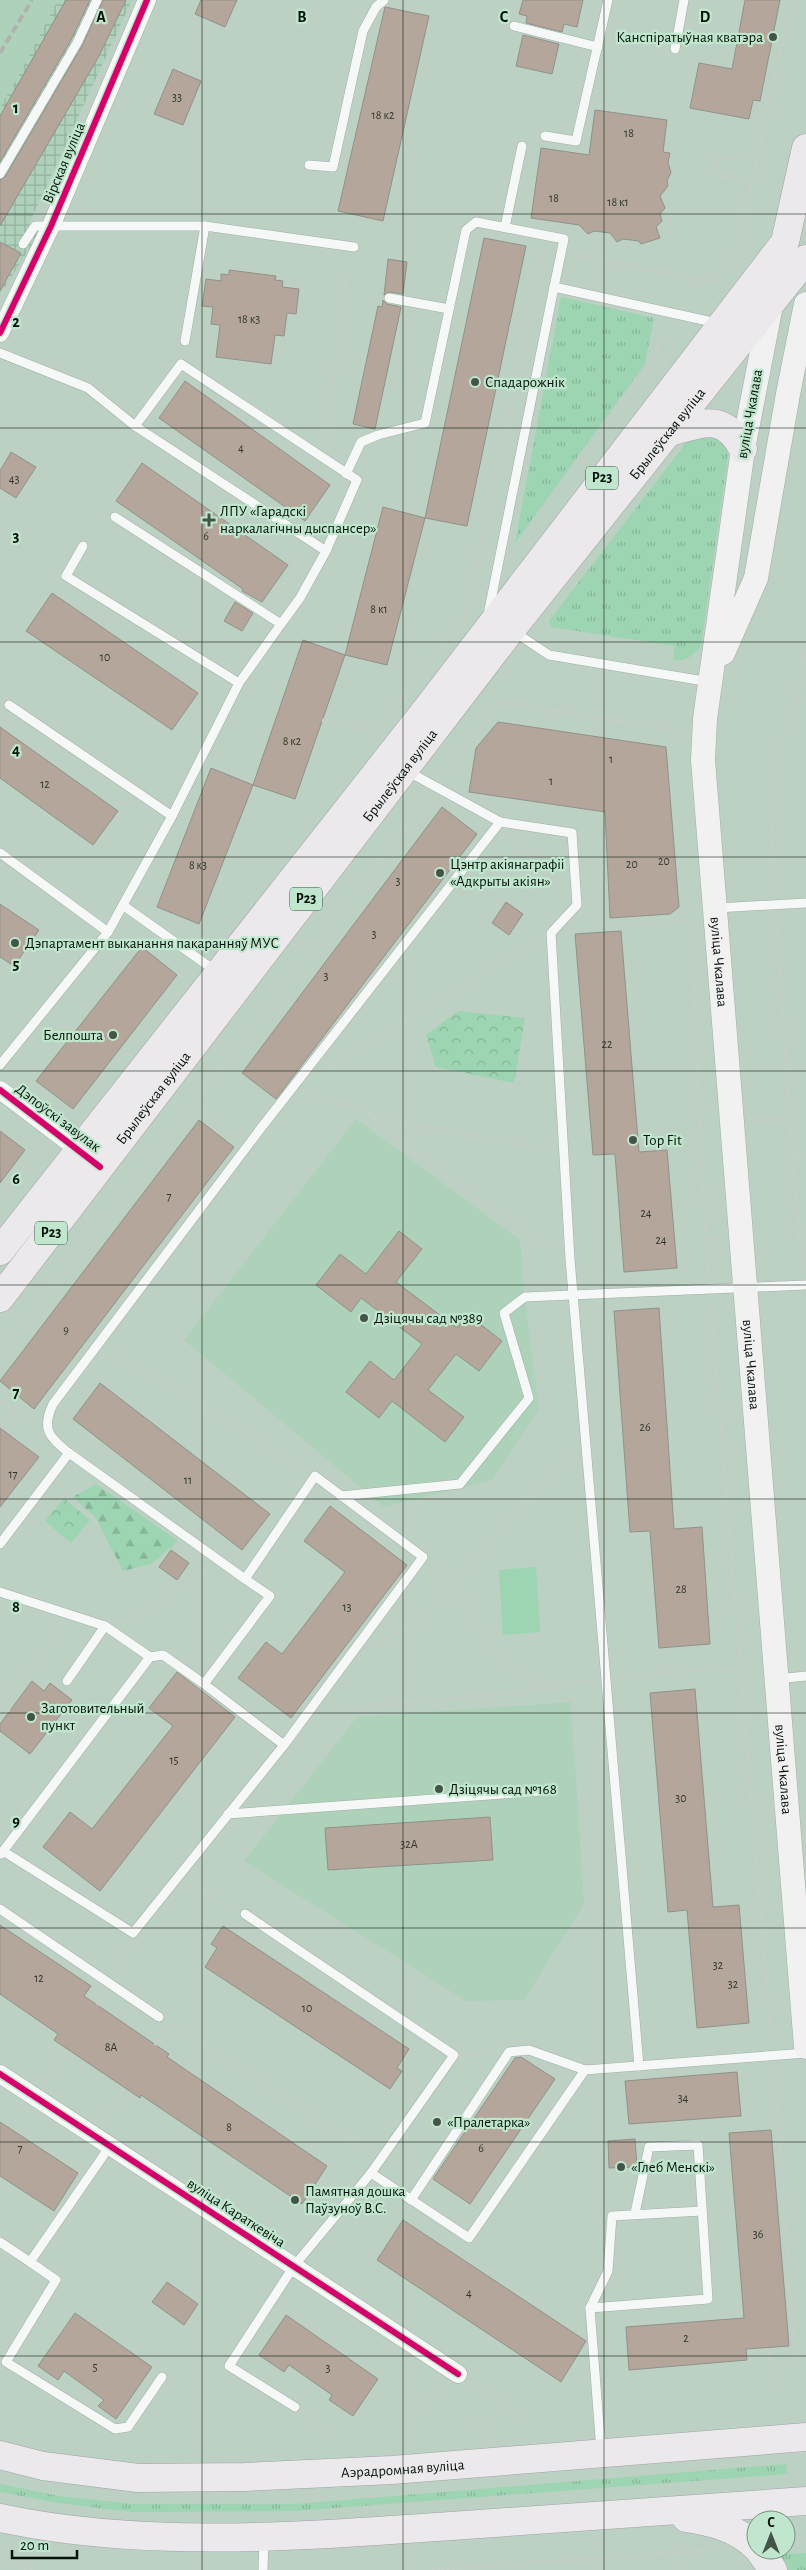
<svg xmlns="http://www.w3.org/2000/svg" width="806" height="2570" font-family="'Alegreya Sans',sans-serif">
<defs>
<pattern id="industrial-grid" width="8" height="8" patternUnits="userSpaceOnUse" patternTransform="scale(1.25)"><rect width="8" height="8" fill="#aed1ba"/><path d="M0 4h8M4 0v8" fill="none" stroke="#94b29e"/></pattern>
<pattern id="grass-tufts" width="24" height="20" patternUnits="userSpaceOnUse" patternTransform="scale(1.25)"><rect width="24" height="20" fill="#9dd4b2"/><path d="M3 7l-1-3M5 7V3M7 7l1-3M15 17l-1-3M17 17v-4M19 17l1-3" fill="none" stroke="#86b598"/></pattern>
<pattern id="forest-firs" width="22" height="20" patternUnits="userSpaceOnUse" patternTransform="scale(1.25)"><rect width="22" height="20" fill="#9dd4b2"/><path d="M5 1l3.5 6h-7zM16 11l3.5 6h-7z" fill="#86b598"/></pattern>
<pattern id="park-crowns" width="20" height="18" patternUnits="userSpaceOnUse" patternTransform="scale(1.25)"><rect width="20" height="18" fill="#9dd4b2"/><path d="M2 6a3 3 0 1 1 6 0M12 15a3 3 0 1 1 6 0" fill="none" stroke="#86b598"/></pattern>
</defs>
<rect width="100%" height="100%" fill="#bcd1c3"/>
<!-- built -->
<g fill="#aed1ba">
<polygon points="0,0 58,0 17,79 0,107"/>
<polygon points="356,1119 520,1240 525,1297 539,1409 492,1480 384,1507 184,1340"/>
<polygon points="571,1702 584,1904 524,2000 466,2001 244,1861 357,1717"/>
</g>
<!-- industrial -->
<polygon fill="url(#industrial-grid)" points="58,0 132,0 29,224 42,229 0,295 0,107 17,79"/>
<!-- grass -->
<g fill="url(#grass-tufts)">
<polygon points="561,297 654,318 645,364 515,543"/>
<path d="M713,437c11,4 14,9 15,19l-27,189c-7,11 -16,17 -28,15l2,-14 -124,-19 -2,-6 137,-178 8,-5z"/>
<polygon points="786,2464 787,2474 295,2511 133,2512 58,2503 0,2492 0,2484 59,2496 134,2504 295,2504"/>
<polygon points="806,2553 806,2570 789,2570 780,2554"/>
</g>
<!-- forest -->
<polygon fill="url(#forest-firs)" points="96,1484 178,1541 151,1564 123,1571 96,1518 73,1497"/>
<!-- park -->
<g fill="url(#park-crowns)">
<polygon points="458,1011 525,1018 514,1083 436,1067 426,1035"/>
<polygon points="64,1498 90,1520 71,1543 45,1521"/>
</g>
<!-- pitch -->
<polygon fill="#9dd4b2" points="536,1567 540,1632 503,1635 499,1570"/>
<!-- building -->
<g fill="#b4a69a" stroke="#90928a">
<polygon points="66,0 90,0 71,40 0,162 0,116"/>
<polygon points="103,0 126,0 99,56 0,226 0,180 5,177 82,46"/>
<polygon points="201,0 237,0 225,27 195,14"/>
<polygon points="523,0 583,0 577,27 564,24 562,32 526,23 527,16 519,14"/>
<polygon points="745,0 780,0 760,101 753,100 749,119 690,108 699,63 732,69"/>
<polygon points="385,7 429,16 383,221 338,211"/>
<polygon points="523,35 559,44 552,74 516,66"/>
<polygon points="173,69 201,81 183,125 154,114"/>
<polygon points="595,110 667,120 663,152 670,153 668,162 671,173 667,180 668,186 660,196 665,208 660,214 662,221 656,227 660,238 641,244 639,241 623,239 617,242 610,233 594,231 588,234 579,225 531,218 541,148 589,155"/>
<polygon points="484,238 526,246 467,526 425,518"/>
<polygon points="0,242 21,253 0,291"/>
<polygon points="388,259 407,262 403,294 390,292 384,295"/>
<polygon points="229,270 276,276 275,280 283,281 282,287 299,289 296,314 287,313 284,336 275,335 271,364 216,357 220,325 211,324 213,307 202,306 206,279 221,281 221,274 229,275"/>
<polygon points="383,300 387,304 401,307 375,429 353,424 378,306 382,307"/>
<polygon points="185,381 330,485 305,521 159,418"/>
<polygon points="11,452 36,467 16,498 0,488 0,471"/>
<polygon points="142,463 288,565 262,602 242,591 243,589 116,501"/>
<polygon points="383,507 425,518 387,665 345,655"/>
<polygon points="52,593 198,693 172,730 26,631"/>
<polygon points="235,602 253,613 242,631 224,621"/>
<polygon points="303,640 345,655 295,799 253,785"/>
<polygon points="498,722 666,747 679,907 670,914 610,918 605,812 469,792 476,748"/>
<polygon points="0,727 118,811 93,845 0,778"/>
<polygon points="211,768 253,785 199,924 157,907"/>
<polygon points="442,807 477,834 276,1099 242,1073"/>
<polygon points="506,902 523,914 509,935 492,923"/>
<polygon points="0,904 39,930 14,966 0,957"/>
<polygon points="621,931 639,1152 667,1150 677,1268 624,1272 615,1154 593,1155 575,934"/>
<polygon points="142,947 177,975 73,1109 36,1081"/>
<polygon points="199,1120 234,1147 34,1409 0,1381"/>
<polygon points="0,1131 25,1150 0,1183"/>
<polygon points="399,1231 422,1249 396,1282 457,1328 467,1314 502,1341 479,1371 456,1354 428,1390 464,1417 445,1442 392,1401 379,1418 346,1392 370,1361 394,1380 422,1344 361,1298 351,1312 316,1285 340,1254 366,1274"/>
<polygon points="659,1308 674,1529 702,1527 710,1644 659,1648 650,1531 630,1532 614,1311"/>
<polygon points="100,1383 270,1514 242,1550 73,1419"/>
<polygon points="0,1428 39,1457 0,1507"/>
<polygon points="330,1506 407,1565 291,1718 238,1678 266,1642 282,1654 345,1572 304,1541"/>
<polygon points="171,1550 189,1563 177,1580 159,1567"/>
<polygon points="177,1672 235,1717 100,1891 43,1847 70,1812 92,1829 173,1726 149,1708"/>
<polygon points="32,1681 44,1691 50,1683 72,1700 30,1754 0,1731 0,1724"/>
<polygon points="695,1689 713,1907 739,1905 749,2023 697,2028 687,1910 668,1912 650,1693"/>
<polygon points="490,1817 493,1860 328,1870 325,1828"/>
<polygon points="0,1925 91,1986 84,1996 169,2054 167,2057 327,2166 302,2204 141,2095 140,2098 54,2040 58,2034 0,1994"/>
<polygon points="223,1926 409,2049 397,2068 402,2071 390,2089 205,1967 217,1948 211,1944"/>
<polygon points="521,2057 555,2079 470,2204 433,2179 515,2058"/>
<polygon points="737,2072 741,2116 629,2124 625,2081"/>
<polygon points="0,2122 78,2173 54,2211 0,2176"/>
<polygon points="771,2130 789,2346 746,2349 747,2360 629,2370 626,2327 744,2318 729,2133"/>
<polygon points="635,2139 637,2167 609,2168 608,2141"/>
<polygon points="403,2220 586,2341 561,2382 377,2260"/>
<polygon points="167,2282 198,2304 184,2325 152,2302"/>
<polygon points="75,2313 152,2367 116,2419 98,2406 104,2400 64,2371 58,2380 38,2366"/>
<polygon points="286,2315 378,2379 353,2416 329,2400 332,2395 289,2365 284,2372 259,2355"/>
</g>
<g fill="none" stroke-linecap="round" stroke-linejoin="round">
<defs>
<g id="service">
<polyline points="514,26 598,47"/>
<polyline points="675,49 684,0"/>
<polyline points="545,136 576,141 608,0"/>
<polyline points="309,165 333,167 363,31 376,7 384,0"/>
<polyline points="0,174 77,43 97,0"/>
<polyline points="505,227 522,146"/>
<polyline points="23,244 35,226 205,226 354,247"/>
<polyline points="389,298 449,309"/>
<polyline points="185,341 205,226"/>
<polyline points="0,353 88,388 135,426 326,551 300,598 281,624"/>
<polyline points="135,426 181,364 357,480 326,551"/>
<polyline points="346,474 361,442 378,435 425,423 466,230 476,222 564,239 554,287"/>
<polyline points="83,546 66,576 239,683"/>
<polyline points="488,615 554,287 717,323"/>
<polyline points="513,631 549,655 710,682"/>
<polyline points="9,705 172,816"/>
<polyline points="407,771 500,822 572,833 577,905 551,933 570,1259 639,2066"/>
<polyline points="0,853 108,932"/>
<polyline points="124,906 217,972"/>
<polyline points="716,908 806,903"/>
<polyline points="0,1065 108,932 172,816 239,683 281,624 115,517"/>
<polyline points="69,1453 245,1579"/>
<polyline points="341,1496 460,1484 529,1398 504,1313 525,1297 806,1285"/>
<path d="M0,1544l69,-91c-20,-16 -28,-24 -16,-49l208,-276 239,-306"/>
<polyline points="0,1592 105,1626 150,1657 1,1854"/>
<polyline points="777,1679 806,1676"/>
<polyline points="67,1681 105,1626"/>
<polyline points="204,1684 284,1745"/>
<polyline points="228,1814 543,1791"/>
<polyline points="3,1851 133,1933 284,1745 423,1557 315,1476 245,1579 270,1596 204,1684 163,1655 150,1657"/>
<polyline points="0,1909 159,2017"/>
<polyline points="245,1914 454,2055 371,2173 294,2266 229,2366 295,2407"/>
<polyline points="371,2173 469,2238 585,2070 806,2053"/>
<polyline points="411,2200 509,2052 529,2050 585,2070"/>
<polyline points="0,2242 30,2262 110,2146"/>
<polyline points="30,2262 56,2280 6,2362 115,2429 128,2427 162,2377"/>
<polyline points="590,2308 608,2271 612,2216 702,2211"/>
<polyline points="601,2451 590,2308 708,2299 698,2145 649,2147 635,2213"/>
<polyline points="263,2570 264,2538"/>
</g>
<g id="minor">
<polyline points="0,333 51,226 147,0"/>
<polyline points="0,1090 87,1156"/>
<polyline points="0,2074 458,2374"/>
</g>
<g id="secondary">
<path id="s1" d="M772,300l-29,149 -38,270 -2,41 103,1287"/>
<polyline points="723,653 756,578 788,394 806,304"/>
</g>
<g id="primary">
<path d="M670,432c32,-9 54,-20 73,17"/>
<polyline points="0,1251 429,706 785,242 806,148"/>
<path id="s2" d="M0,1298l511,-668 295,-371"/>
<path id="s3" d="M0,2455l43,11 95,12 106,-1 148,-7 414,-33"/>
<path d="M0,2518c140,30 295,19 437,9 123,-8 246,-17 369,-26"/>
<path d="M686,2518c26,4 51,10 70,29"/>
<polyline points="759,2550 773,2570"/>
</g>
</defs>
<!-- service casing -->
<use href="#service" stroke="#9fafa5" stroke-width="10"/>
<!-- minor casing -->
<use href="#minor" stroke="#9fafa5" stroke-width="19"/>
<!-- secondary casing -->
<use href="#secondary" stroke="#9fafa5" stroke-width="25"/>
<!-- primary casing -->
<use href="#primary" stroke="#a2a1a3" stroke-width="29"/>
<!-- path -->
<g stroke="#c7cec9" stroke-width="3" stroke-dasharray="2.5 2.5" stroke-linecap="butt">
<polyline points="745,159 723,157 718,160 717,170 722,177 753,183"/>
<polyline points="574,255 711,282 736,252 792,0"/>
<polyline points="326,443 347,272"/>
<polyline points="581,464 655,358 660,336"/>
<polyline points="273,601 303,553"/>
<polyline points="797,701 806,700"/>
<polyline points="322,720 374,734"/>
<polyline points="379,727 467,612 544,249"/>
<polyline points="444,776 502,702 679,731 679,744"/>
<polyline points="516,839 561,888"/>
<polyline points="774,892 770,771 797,701 806,648"/>
<polyline points="586,914 596,924 692,922"/>
<polyline points="776,918 792,1156 803,1271"/>
<polyline points="692,930 701,1163 709,1276"/>
<polyline points="331,1065 538,941"/>
<polyline points="306,1094 365,1111 447,1179 554,1249"/>
<polyline points="193,1104 236,1138"/>
<polyline points="374,1118 550,1150"/>
<polyline points="755,1121 789,1119"/>
<polyline points="792,1156 806,1155"/>
<polyline points="0,1200 41,1146"/>
<polyline points="706,1239 719,1239"/>
<polyline points="586,1267 607,1277"/>
<polyline points="711,1304 771,2041"/>
<polyline points="111,1351 304,1469"/>
<polyline points="0,1356 427,799"/>
<polyline points="0,1400 31,1423"/>
<polyline points="0,1426 4,1425 15,1411"/>
<polyline points="87,1447 94,1435"/>
<polyline points="122,1473 130,1464"/>
<polyline points="165,1503 170,1495"/>
<polyline points="209,1535 212,1528"/>
<polyline points="433,1566 454,1583 488,1645 540,1690 591,1681"/>
<polyline points="123,1622 137,1618 206,1569"/>
<polyline points="379,1642 416,1624 571,1453"/>
<polyline points="620,1677 740,1667"/>
<polyline points="0,1698 36,1663 63,1628"/>
<polyline points="0,1704 10,1711"/>
<polyline points="327,1711 539,1690"/>
<polyline points="189,1887 233,1909"/>
<polyline points="117,1971 128,1945"/>
<polyline points="97,2005 103,1997"/>
<polyline points="171,2025 369,2153"/>
<polyline points="155,2045 165,2030"/>
<polyline points="467,2054 490,2053"/>
<polyline points="774,2069 796,2368"/>
<polyline points="46,2082 68,2049"/>
<polyline points="104,2121 125,2088"/>
<polyline points="769,2348 772,2389"/>
<polyline points="472,2383 524,2417"/>
<polyline points="305,2414 334,2434"/>
<polyline points="479,2421 481,2440"/>
<polyline points="408,2428 440,2384"/>
<polyline points="786,2543 806,2541"/>
<polyline points="677,2552 681,2570"/>
<polyline points="0,2564 33,2570"/>
<polyline points="432,2570 711,2550"/>
</g>
<!-- service -->
<use href="#service" stroke="#f5f8f6" stroke-width="9"/>
<!-- minor -->
<use href="#minor" stroke="#f5f8f6" stroke-width="18"/>
<!-- secondary -->
<use href="#secondary" stroke="#f1f1f1" stroke-width="24"/>
<!-- primary -->
<use href="#primary" stroke="#ece9ec" stroke-width="28"/>
<!-- rail -->
<polyline stroke="#aeb3b0" stroke-width="4" stroke-dasharray="8 4" stroke-linecap="butt" points="0,53 32,0"/>
<defs>
<g id="cycleway">
<polyline points="0,333 51,226 147,0"/>
<polyline points="0,1090 100,1167"/>
<polyline points="0,2074 458,2374"/>
</g>
</defs>
<!-- cycleway casing -->
<use href="#cycleway" stroke="#c0e7cd" stroke-width="9"/>
<!-- cycleway -->
<use href="#cycleway" stroke="#d6006c" stroke-width="6"/>
</g>
<!-- grid -->
<path fill="none" stroke="#041108" stroke-width="1" stroke-opacity="0.55" d="M202,0v2570M403,0v2570M604,0v2570M0,214h806M0,428h806M0,642h806M0,857h806M0,1071h806M0,1285h806M0,1499h806M0,1713h806M0,1928h806M0,2142h806M0,2356h806"/>
<!-- markers -->
<g fill="#445449" stroke="#c0e7cd" stroke-width="2">
<circle cx="773" cy="37" r="5"/>
<circle cx="475" cy="382" r="5"/>
<path d="M206.5 512.5h5v5h5v5h-5v5h-5v-5h-5v-5h5z"/>
<circle cx="440" cy="873" r="5"/>
<circle cx="15" cy="943" r="5"/>
<circle cx="113" cy="1035" r="5"/>
<circle cx="633" cy="1140" r="5"/>
<circle cx="364" cy="1318" r="5"/>
<circle cx="31" cy="1717" r="5"/>
<circle cx="439" cy="1789" r="5"/>
<circle cx="437" cy="2122" r="5"/>
<circle cx="621" cy="2167" r="5"/>
<circle cx="295" cy="2200" r="5"/>
</g>
<g text-anchor="middle" dominant-baseline="central" stroke-width="4.5" stroke-linejoin="round" paint-order="stroke">
<!-- number labels -->
<g font-size="12" fill="#30362c">
<text x="177" y="97">33</text>
<text x="383" y="115">18 к2</text>
<text x="629" y="133">18</text>
<text x="554" y="198">18</text>
<text x="618" y="202">18 к1</text>
<text x="249" y="319">18 к3</text>
<text x="241" y="448">4</text>
<text x="14" y="479">43</text>
<text x="206" y="536">6</text>
<text x="379" y="609">8 к1</text>
<text x="105" y="657">10</text>
<text x="292" y="741">8 к2</text>
<text x="611" y="759">1</text>
<text x="551" y="781">1</text>
<text x="45" y="784">12</text>
<text x="664" y="861">20</text>
<text x="632" y="864">20</text>
<text x="198" y="865">8 к3</text>
<text x="398" y="881">3</text>
<text x="374" y="934">3</text>
<text x="326" y="976">3</text>
<text x="607" y="1044">22</text>
<text x="169" y="1196">7</text>
<text x="646" y="1213">24</text>
<text x="661" y="1240">24</text>
<text x="66" y="1330">9</text>
<text x="645" y="1427">26</text>
<text x="13" y="1474">17</text>
<text x="188" y="1480">11</text>
<text x="681" y="1589">28</text>
<text x="347" y="1607">13</text>
<text x="174" y="1760">15</text>
<text x="681" y="1798">30</text>
<text x="409" y="1844">32А</text>
<text x="718" y="1965">32</text>
<text x="39" y="1978">12</text>
<text x="733" y="1984">32</text>
<text x="307" y="2008">10</text>
<text x="111" y="2047">8А</text>
<text x="683" y="2098">34</text>
<text x="229" y="2127">8</text>
<text x="20" y="2148">7</text>
<text x="481" y="2148">6</text>
<text x="758" y="2234">36</text>
<text x="469" y="2293">4</text>
<text x="686" y="2338">2</text>
<text x="95" y="2367">5</text>
<text x="328" y="2368">3</text>
</g>
<!-- shield labels -->
<g fill="#c0e7cd" stroke="#3c5143" stroke-width="1">
<rect x="586" y="466.5" width="32" height="23" rx="4"/>
<rect x="290" y="887.5" width="32" height="23" rx="4"/>
<rect x="35" y="1221.5" width="32" height="23" rx="4"/>
</g>
<g font-size="14" font-weight="bold" fill="#041108">
<text x="602" y="478">Р23</text>
<text x="306" y="899">Р23</text>
<text x="51" y="1233">Р23</text>
</g>
<!-- poi labels -->
<g font-size="15" fill="#041108" stroke="#c0e7cd" text-anchor="start">
<text x="763" y="37" text-anchor="end">Канспіратыўная кватэра</text>
<text x="485" y="382">Спадарожнік</text>
<text x="220" y="511">ЛПУ «Гарадскі<tspan x="220" dy="17">наркалагічны дыспансер»</tspan></text>
<text x="450" y="864">Цэнтр акіянаграфіі<tspan x="450" dy="17">«Адкрыты акіян»</tspan></text>
<text x="25" y="943">Дэпартамент выканання пакаранняў МУС</text>
<text x="103" y="1035" text-anchor="end">Белпошта</text>
<text x="643" y="1140">Top Fit</text>
<text x="374" y="1318">Дзіцячы сад №389</text>
<text x="41" y="1708">Заготовительный<tspan x="41" dy="17">пункт</tspan></text>
<text x="449" y="1789">Дзіцячы сад №168</text>
<text x="447" y="2122">«Пралетарка»</text>
<text x="631" y="2167">«Глеб Менскі»</text>
<text x="305" y="2191">Памятная дошка<tspan x="305" dy="17">Паўзуноў В.С.</tspan></text>
</g>
<!-- street labels -->
<g font-size="15" fill="#041108" stroke="#c0e7cd">
<text transform="translate(64 163) rotate(-67)">Вірская вуліца</text>
<text transform="translate(750 414) rotate(-80)">вуліца Чкалава</text>
<text stroke="none"><textPath href="#s2" startOffset="1092">Брылеўская вуліца</textPath></text>
<text stroke="none"><textPath href="#s2" startOffset="658">Брылеўская вуліца</textPath></text>
<text stroke="none"><textPath href="#s1" startOffset="668">вуліца Чкалава</textPath></text>
<text stroke="none"><textPath href="#s2" startOffset="252">Брылеўская вуліца</textPath></text>
<text transform="translate(58 1118) rotate(37)">Дэпоўскі завулак</text>
<text stroke="none"><textPath href="#s1" startOffset="1072">вуліца Чкалава</textPath></text>
<text stroke="none"><textPath href="#s1" startOffset="1478">вуліца Чкалава</textPath></text>
<text transform="translate(236 2213) rotate(33)">вуліца Караткевіча</text>
<text stroke="none"><textPath href="#s3" startOffset="405">Аэрадромная вуліца</textPath></text>
</g>
</g>
<g font-size="16" text-anchor="middle" font-weight="bold" fill="#041108" stroke="#c0e7cd" stroke-width="4.5" stroke-linejoin="round" paint-order="stroke">
<text x="101" y="22">A</text>
<text x="302" y="22">B</text>
<text x="504" y="22">C</text>
<text x="705" y="22">D</text>
<text x="16" y="113">1</text>
<text x="16" y="327">2</text>
<text x="16" y="541">3</text>
<text x="16" y="755">4</text>
<text x="16" y="969">5</text>
<text x="16" y="1184">6</text>
<text x="16" y="1398">7</text>
<text x="16" y="1612">8</text>
<text x="16" y="1826">9</text>
</g>
<!-- north arrow -->
<g transform="translate(771 2535)"><circle r="24" fill="#c0e7cd" stroke="#75917e"/>
<path d="M0-4L9 19L0 12L-9 19Z" fill="#445449"/>
<text y="-8" font-size="14" font-weight="bold" text-anchor="middle" fill="#041108">С</text>
</g>
<!-- scale -->
<path d="M12 2550v8h65v-8" fill="none" stroke="#041108" stroke-width="2.5"/>
<text x="20" y="2550" font-size="15" fill="#041108" stroke="#c0e7cd" stroke-width="4" paint-order="stroke">20 m</text>
</svg>
